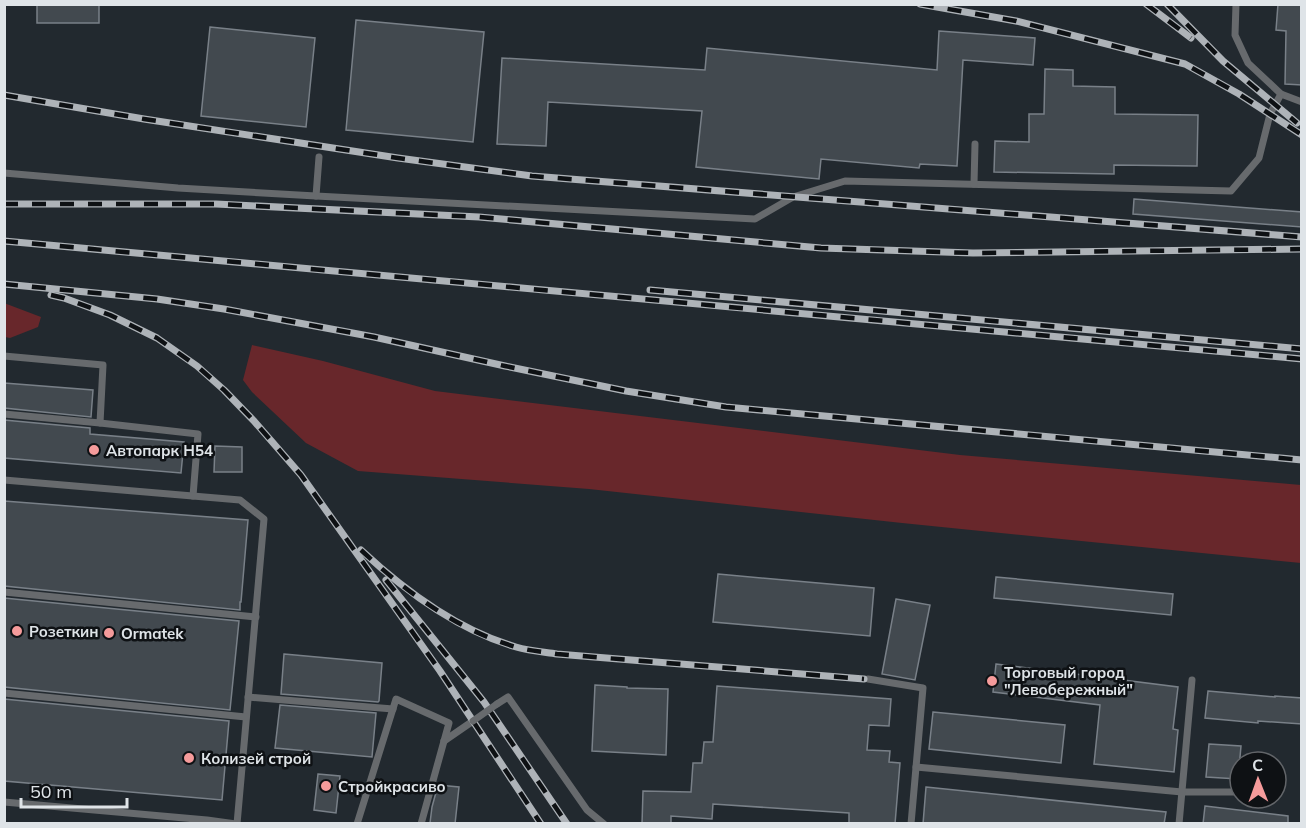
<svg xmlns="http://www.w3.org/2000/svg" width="1306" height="828" font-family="Mulish,sans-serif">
<rect width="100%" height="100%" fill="#22292f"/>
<!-- green -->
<g fill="#68272b">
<polygon points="4,303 41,317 38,327 10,338 5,337"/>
<polygon points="252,345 323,361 435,391 960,455 1301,485 1301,563 902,523 589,489 358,471 306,443 252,392 243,380"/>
</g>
<!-- building -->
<g fill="#42494f" stroke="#798088" stroke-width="1.5">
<rect x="37" y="4" width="62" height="19"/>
<polygon points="1278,4 1302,4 1302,85 1285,84 1286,31 1276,30"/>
<polygon points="356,20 484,32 473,142 346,130"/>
<polygon points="210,27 315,38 306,127 201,116"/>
<polygon points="939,31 1035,38 1033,65 963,60 957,166 920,164 919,168 821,159 819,179 696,167 702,111 548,102 546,146 497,144 502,58 705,70 707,48 937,70"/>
<polygon points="1045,69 1073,70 1073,86 1115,87 1115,114 1198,115 1197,166 1114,165 1114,174 994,172 995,141 1029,142 1029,114 1044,114"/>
<polygon points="1134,199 1302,212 1302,227 1133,214"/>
<polygon points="4,383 93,390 91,417 4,408"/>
<polygon points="4,420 90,428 90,434 184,442 181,473 4,458"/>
<polygon points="215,446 242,447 242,472 214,472"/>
<polygon points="4,501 248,520 241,602 240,602 240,610 4,586"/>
<polygon points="718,574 874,588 870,636 713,622"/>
<polygon points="996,577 1173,594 1171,615 994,598"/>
<polygon points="4,598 239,621 230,710 4,687"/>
<polygon points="896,599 930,605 915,680 882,674"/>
<polygon points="284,654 382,663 379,701 378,702 281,694"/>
<polygon points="996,664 1178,687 1173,729 1178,730 1174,772 1094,764 1100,705 993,692"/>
<polygon points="595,685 627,687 627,688 668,689 666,755 592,751"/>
<polygon points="717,686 891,699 889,726 869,725 867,750 890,751 889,762 900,763 895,824 849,824 849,813 713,804 712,819 671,816 671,824 642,824 643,791 691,792 693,763 702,763 704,742 713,742"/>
<polygon points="1208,691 1275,697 1275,696 1302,698 1302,724 1258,721 1258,723 1205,718"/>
<polygon points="4,699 229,721 222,800 4,781"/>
<polygon points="280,705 376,713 372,757 275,748"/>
<polygon points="933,712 1065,725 1061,763 929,749"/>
<polygon points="1209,744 1241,746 1238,779 1206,777"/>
<polygon points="318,774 340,776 336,813 314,810"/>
<polygon points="438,785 459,787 455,824 430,823 432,807"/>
<polygon points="926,787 1166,812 1164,824 923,824"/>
<polygon points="1205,806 1288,816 1288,824 1203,824"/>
</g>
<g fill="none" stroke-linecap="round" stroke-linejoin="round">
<!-- service -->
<g stroke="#676a6d" stroke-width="7">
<polyline points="1236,4 1235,35 1248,63 1281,94 1302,102"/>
<polyline points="319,157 316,196 755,219 793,197 845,181 1231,191 1259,158 1270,114 1281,94"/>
<polyline points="4,173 178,188 316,196"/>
<polyline points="974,184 975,144"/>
<polyline points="4,356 103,365 100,423 4,414"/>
<polyline points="100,423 198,434 193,496"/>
<polyline points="4,480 240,500 264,519 237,824"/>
<polyline points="4,592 256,617"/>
<polyline points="868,679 923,688 911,824"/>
<polyline points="4,693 246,717"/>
<polyline points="248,697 393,709"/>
<polyline points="497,704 508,697 587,810 604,824"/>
<polyline points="444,741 473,721"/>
<polyline points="916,767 1182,792 1240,792"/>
<polyline points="4,802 207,820 236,824"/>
<polyline points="357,824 396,699 449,723 421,824"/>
<polyline points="1179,824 1192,680"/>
</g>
<defs>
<g id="rail">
<polyline points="920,4 1016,21 1185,64 1239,94 1302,135"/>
<polyline points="1146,4 1191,38"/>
<polyline points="1167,4 1223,61 1297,123"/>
<polyline points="4,95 144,119 398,158 532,176 1302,237"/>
<polyline points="4,204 216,204 479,217 821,248 973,253 1302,249"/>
<polyline points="4,241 1302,359"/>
<polyline points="4,284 157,299 224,309 374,337 505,366 626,391 726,407 1302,460"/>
<polyline points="650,290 1302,349"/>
<polyline points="51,295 64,298 110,315 157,338 197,366 224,390 254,421 301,475 440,671 541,824"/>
<path d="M361,550c44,41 96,80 155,97 14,4 28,5 41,7l307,25"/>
<polyline points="386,580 484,702 567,824"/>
</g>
</defs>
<!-- rail casing -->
<use href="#rail" stroke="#aeb3b8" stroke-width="7"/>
<!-- rail -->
<use href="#rail" stroke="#0e1114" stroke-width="4.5" stroke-dasharray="14" stroke-linecap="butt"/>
<!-- service-bridge -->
<polyline stroke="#676a6d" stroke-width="7" points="473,721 497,704"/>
</g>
<!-- markers -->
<g fill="#f59b9b" stroke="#0e1114" stroke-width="2">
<circle cx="94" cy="450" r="6"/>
<circle cx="17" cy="631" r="6"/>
<circle cx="109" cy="633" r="6"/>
<circle cx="992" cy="681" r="6"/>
<circle cx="189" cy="758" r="6"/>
<circle cx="326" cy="786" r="6"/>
</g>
<g text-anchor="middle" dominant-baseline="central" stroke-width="5" stroke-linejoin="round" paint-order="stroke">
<!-- poi labels -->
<g font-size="15" font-weight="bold" fill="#dfe4e8" stroke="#0e1114" text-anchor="start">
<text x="106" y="450">Автопарк Н54</text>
<text x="29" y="631">Розеткин</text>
<text x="121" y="633">Ormatek</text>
<text x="1004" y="672">Торговый город<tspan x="1004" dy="17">"Левобережный"</tspan></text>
<text x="201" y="758">Колизей строй</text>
<text x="338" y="786">Стройкрасиво</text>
</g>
</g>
<!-- border -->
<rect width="1306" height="828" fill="none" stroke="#dfe4e8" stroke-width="12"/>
<!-- north arrow -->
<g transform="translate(1258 780) rotate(359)"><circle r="28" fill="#0e1114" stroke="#626569" stroke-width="1.5"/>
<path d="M0-4.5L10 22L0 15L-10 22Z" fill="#f59b9b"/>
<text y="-9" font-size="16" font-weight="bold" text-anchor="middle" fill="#dfe4e8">С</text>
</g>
<!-- scale -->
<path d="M21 798v9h106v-9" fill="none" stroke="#dfe4e8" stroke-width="3"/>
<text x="30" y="798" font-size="18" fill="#dfe4e8" stroke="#0e1114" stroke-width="4.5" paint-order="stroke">50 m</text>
</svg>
